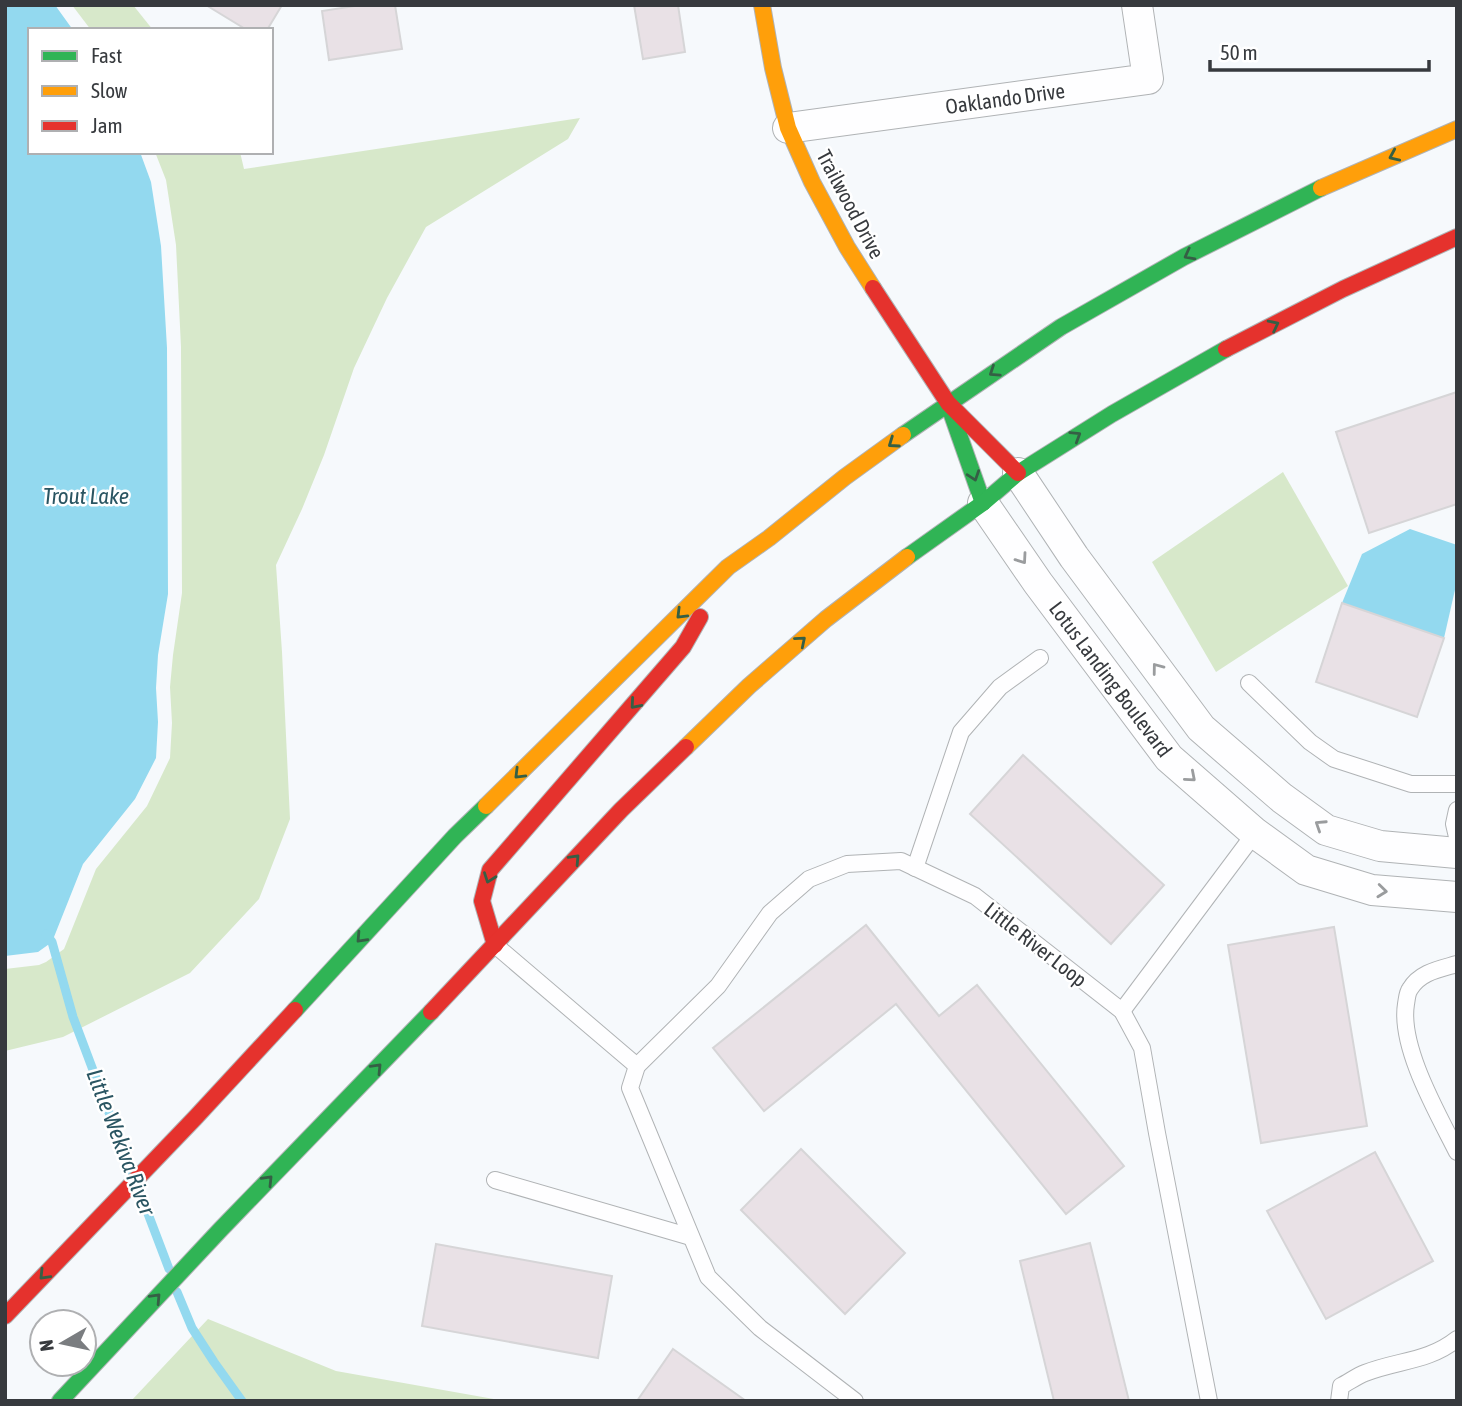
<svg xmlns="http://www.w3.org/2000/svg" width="1462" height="1406" font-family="'Asap Condensed',sans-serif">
<rect width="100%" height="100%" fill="#f6f9fc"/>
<!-- green -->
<g fill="#d7e8ca">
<polygon points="72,5 133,5 153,30 91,30"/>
<polygon points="580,118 568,139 426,227 387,298 354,368 324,455 302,509 276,565 282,652 290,819 259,899 190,973 63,1037 5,1051 5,969 39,965 46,962 64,949 96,869 147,806 170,758 172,723 170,687 173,655 182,593 181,347 176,245 166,180 155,152 240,152 244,169"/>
<polygon points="1283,472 1348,586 1216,672 1152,562"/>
<polygon points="208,1319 336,1371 505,1401 131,1401"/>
</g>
<!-- water -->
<g fill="#93d9ef">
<polygon points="5,5 55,5 73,30 30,30 30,152 140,152 151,182 161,246 167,348 168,594 158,655 156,688 158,722 156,758 135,799 83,864 52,942 38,952 5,956"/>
<polygon points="1410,529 1457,545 1457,581 1444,638 1342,603 1362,554"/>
</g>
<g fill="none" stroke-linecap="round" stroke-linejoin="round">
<!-- stream -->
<g stroke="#93d9ef" stroke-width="9">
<polyline points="46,934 52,942 73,1017 131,1171"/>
<polyline points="139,1190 169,1269"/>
<polyline points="177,1292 192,1328 214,1362 242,1401"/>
</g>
</g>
<!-- building -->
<g fill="#e9e1e6" stroke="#d6d5d7" stroke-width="2">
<polygon points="206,5 282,5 267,30 247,30"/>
<polygon points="361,5 395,5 402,49 329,60 322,11"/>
<polygon points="634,5 678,5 685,52 643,59"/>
<polygon points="1457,392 1457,504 1369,533 1336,432"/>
<polygon points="1342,603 1444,638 1417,717 1316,682"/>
<polygon points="1023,755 1164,885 1111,944 970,814"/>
<polygon points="866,925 939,1016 977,985 1124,1166 1066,1214 896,1004 764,1111 713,1048"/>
<polygon points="1334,927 1367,1126 1261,1143 1228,945"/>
<polygon points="801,1149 905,1253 845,1314 741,1210"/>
<polygon points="1375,1152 1433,1261 1326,1319 1267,1211"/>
<polygon points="1090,1243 1129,1401 1054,1401 1020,1261"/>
<polygon points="436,1244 612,1276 598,1358 422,1326"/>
<polygon points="673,1349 746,1401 637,1401"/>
</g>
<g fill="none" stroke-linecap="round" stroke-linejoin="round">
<defs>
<g id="lane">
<polyline points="1249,683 1310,742 1334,759 1411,784 1457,784"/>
<polyline points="1457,810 1454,824 1457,837"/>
<polyline points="915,868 961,732 1000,687 1040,658"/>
<polyline points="495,945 637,1066"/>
<path d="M1457,964c-17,5 -37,8 -47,25 -3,4 -3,10 -4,15 -7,43 32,110 51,148"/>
<polyline points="1122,1011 1255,833"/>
<polyline points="495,1180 691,1237"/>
<polyline points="855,1401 760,1328 708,1277 630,1088 637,1066 718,986 770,913 809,879 847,864 901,861 975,896 1122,1011 1142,1048 1157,1133 1209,1401"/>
<path d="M1339,1401l2,-15c8,-4 16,-10 24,-13 33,-13 63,-11 92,-34"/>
</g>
<g id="street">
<polyline points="788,128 1148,79 1137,5"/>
<polyline points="1018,473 1074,557 1201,728 1282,798 1326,830 1380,846 1457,853"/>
<polyline points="983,503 1038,583 1169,758 1255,833 1306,870 1372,890 1457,897"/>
</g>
<g id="fast">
<polyline points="951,412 983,503"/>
<polyline points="903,435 1061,327 1184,257 1321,188"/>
<polyline points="907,557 983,503 1018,473 1112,414 1226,349"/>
<polyline points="295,1010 455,836 486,806"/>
<polyline points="60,1401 221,1229 431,1012"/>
</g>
<g id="slow">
<polyline points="762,5 773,68 788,128 812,182 847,247 873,288"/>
<polyline points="1321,188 1457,129"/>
<polyline points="686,747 749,686 826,619 907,557"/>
<polyline points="486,806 728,567 769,538 845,477 903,435"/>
</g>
<g id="jam">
<polyline points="873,288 948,403 1018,473"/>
<polyline points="1226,349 1343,289 1457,237"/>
<polyline points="495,945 482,901 490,870 683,647 700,617"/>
<polyline points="431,1012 621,810 686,747"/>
<polyline points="5,1316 195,1118 295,1010"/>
</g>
</defs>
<!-- lane casing -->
<use href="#lane" stroke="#b0b3b5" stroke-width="18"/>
<!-- street casing -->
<use href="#street" stroke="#b0b3b5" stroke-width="32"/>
<!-- fast casing -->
<use href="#fast" stroke="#b0b3b5" stroke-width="18"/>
<!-- slow casing -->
<use href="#slow" stroke="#b0b3b5" stroke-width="18"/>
<!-- jam casing -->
<use href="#jam" stroke="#b0b3b5" stroke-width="18"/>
<!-- lane -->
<use href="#lane" stroke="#fefeff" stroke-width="16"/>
<!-- street -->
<use href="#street" stroke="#fefeff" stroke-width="30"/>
<!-- fast -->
<use href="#fast" stroke="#30b455" stroke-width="16"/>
<!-- slow -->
<use href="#slow" stroke="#ff9f0a" stroke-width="16"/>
<!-- jam -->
<use href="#jam" stroke="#e5322d" stroke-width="16"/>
</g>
<!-- one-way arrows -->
<defs><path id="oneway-chevron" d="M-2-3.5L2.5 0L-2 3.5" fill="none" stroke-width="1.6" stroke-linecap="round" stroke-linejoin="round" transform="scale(1.75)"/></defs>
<g stroke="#355f45">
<use href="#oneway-chevron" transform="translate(1394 156) rotate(156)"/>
<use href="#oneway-chevron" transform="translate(1189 255) rotate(152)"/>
<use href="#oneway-chevron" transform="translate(1274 325) rotate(-27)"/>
<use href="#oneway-chevron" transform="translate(994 372) rotate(146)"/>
<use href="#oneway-chevron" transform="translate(1076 436) rotate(-32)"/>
<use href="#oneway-chevron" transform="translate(893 443) rotate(145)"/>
<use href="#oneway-chevron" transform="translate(974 476) rotate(71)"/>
<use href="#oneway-chevron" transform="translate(681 614) rotate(135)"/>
<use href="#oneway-chevron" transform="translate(801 641) rotate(-40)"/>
<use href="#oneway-chevron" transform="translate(635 704) rotate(131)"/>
<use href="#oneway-chevron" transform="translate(519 774) rotate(135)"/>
<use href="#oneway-chevron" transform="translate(575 859) rotate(-47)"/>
<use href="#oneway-chevron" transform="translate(489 878) rotate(110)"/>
<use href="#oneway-chevron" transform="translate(361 938) rotate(133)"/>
<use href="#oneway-chevron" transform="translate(377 1068) rotate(-46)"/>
<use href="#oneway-chevron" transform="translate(268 1180) rotate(-46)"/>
<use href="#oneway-chevron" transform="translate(44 1275) rotate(134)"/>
<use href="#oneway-chevron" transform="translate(156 1298) rotate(-47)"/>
</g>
<g stroke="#9a9c9e">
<use href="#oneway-chevron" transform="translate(1022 559) rotate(55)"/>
<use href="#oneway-chevron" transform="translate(1157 668) rotate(-127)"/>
<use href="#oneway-chevron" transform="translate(1191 777) rotate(41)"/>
<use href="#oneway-chevron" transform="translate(1320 825) rotate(-147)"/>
<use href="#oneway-chevron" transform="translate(1382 891) rotate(6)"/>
</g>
<g text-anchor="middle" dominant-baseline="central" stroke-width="5" stroke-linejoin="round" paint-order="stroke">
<!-- street labels -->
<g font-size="21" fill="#373a3e" stroke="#fff">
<text transform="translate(1005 98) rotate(-8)">Oaklando Drive</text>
<text transform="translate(851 204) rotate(62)">Trailwood Drive</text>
<text transform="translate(1111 679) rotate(53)">Lotus Landing Boulevard</text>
<text transform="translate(1036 944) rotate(38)">Little River Loop</text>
</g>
<!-- water labels -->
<g font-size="23" font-style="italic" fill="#2a5562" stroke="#fff">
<text x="86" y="496">Trout Lake</text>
<text transform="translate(121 1142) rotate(69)">Little Wekiva River</text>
</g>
</g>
<!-- border -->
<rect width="1462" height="1406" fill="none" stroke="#373a3e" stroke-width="14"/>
<!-- legend -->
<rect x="28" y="28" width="245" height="126" fill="#ffffff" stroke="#afb0b2" stroke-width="2"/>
<rect x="42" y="51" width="35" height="10" fill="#30b455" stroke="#afb0b2" stroke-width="2"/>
<text x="91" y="63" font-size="21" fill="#373a3e">Fast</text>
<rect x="42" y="86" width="35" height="10" fill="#ff9f0a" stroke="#afb0b2" stroke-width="2"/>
<text x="91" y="98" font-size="21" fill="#373a3e">Slow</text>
<rect x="42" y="121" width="35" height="10" fill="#e5322d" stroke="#afb0b2" stroke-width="2"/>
<text x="91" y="133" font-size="21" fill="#373a3e">Jam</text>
<!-- north arrow -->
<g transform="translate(63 1343) rotate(261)"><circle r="33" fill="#ffffff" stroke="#afb0b2" stroke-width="2"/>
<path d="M0-5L12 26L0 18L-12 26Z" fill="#7a7d80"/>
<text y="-10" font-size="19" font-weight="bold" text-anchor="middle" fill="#373a3e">N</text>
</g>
<!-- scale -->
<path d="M1210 60v10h219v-10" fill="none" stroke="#373a3e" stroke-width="3.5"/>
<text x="1220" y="60" font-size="21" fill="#373a3e" stroke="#ffffff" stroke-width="5" paint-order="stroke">50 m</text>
</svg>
